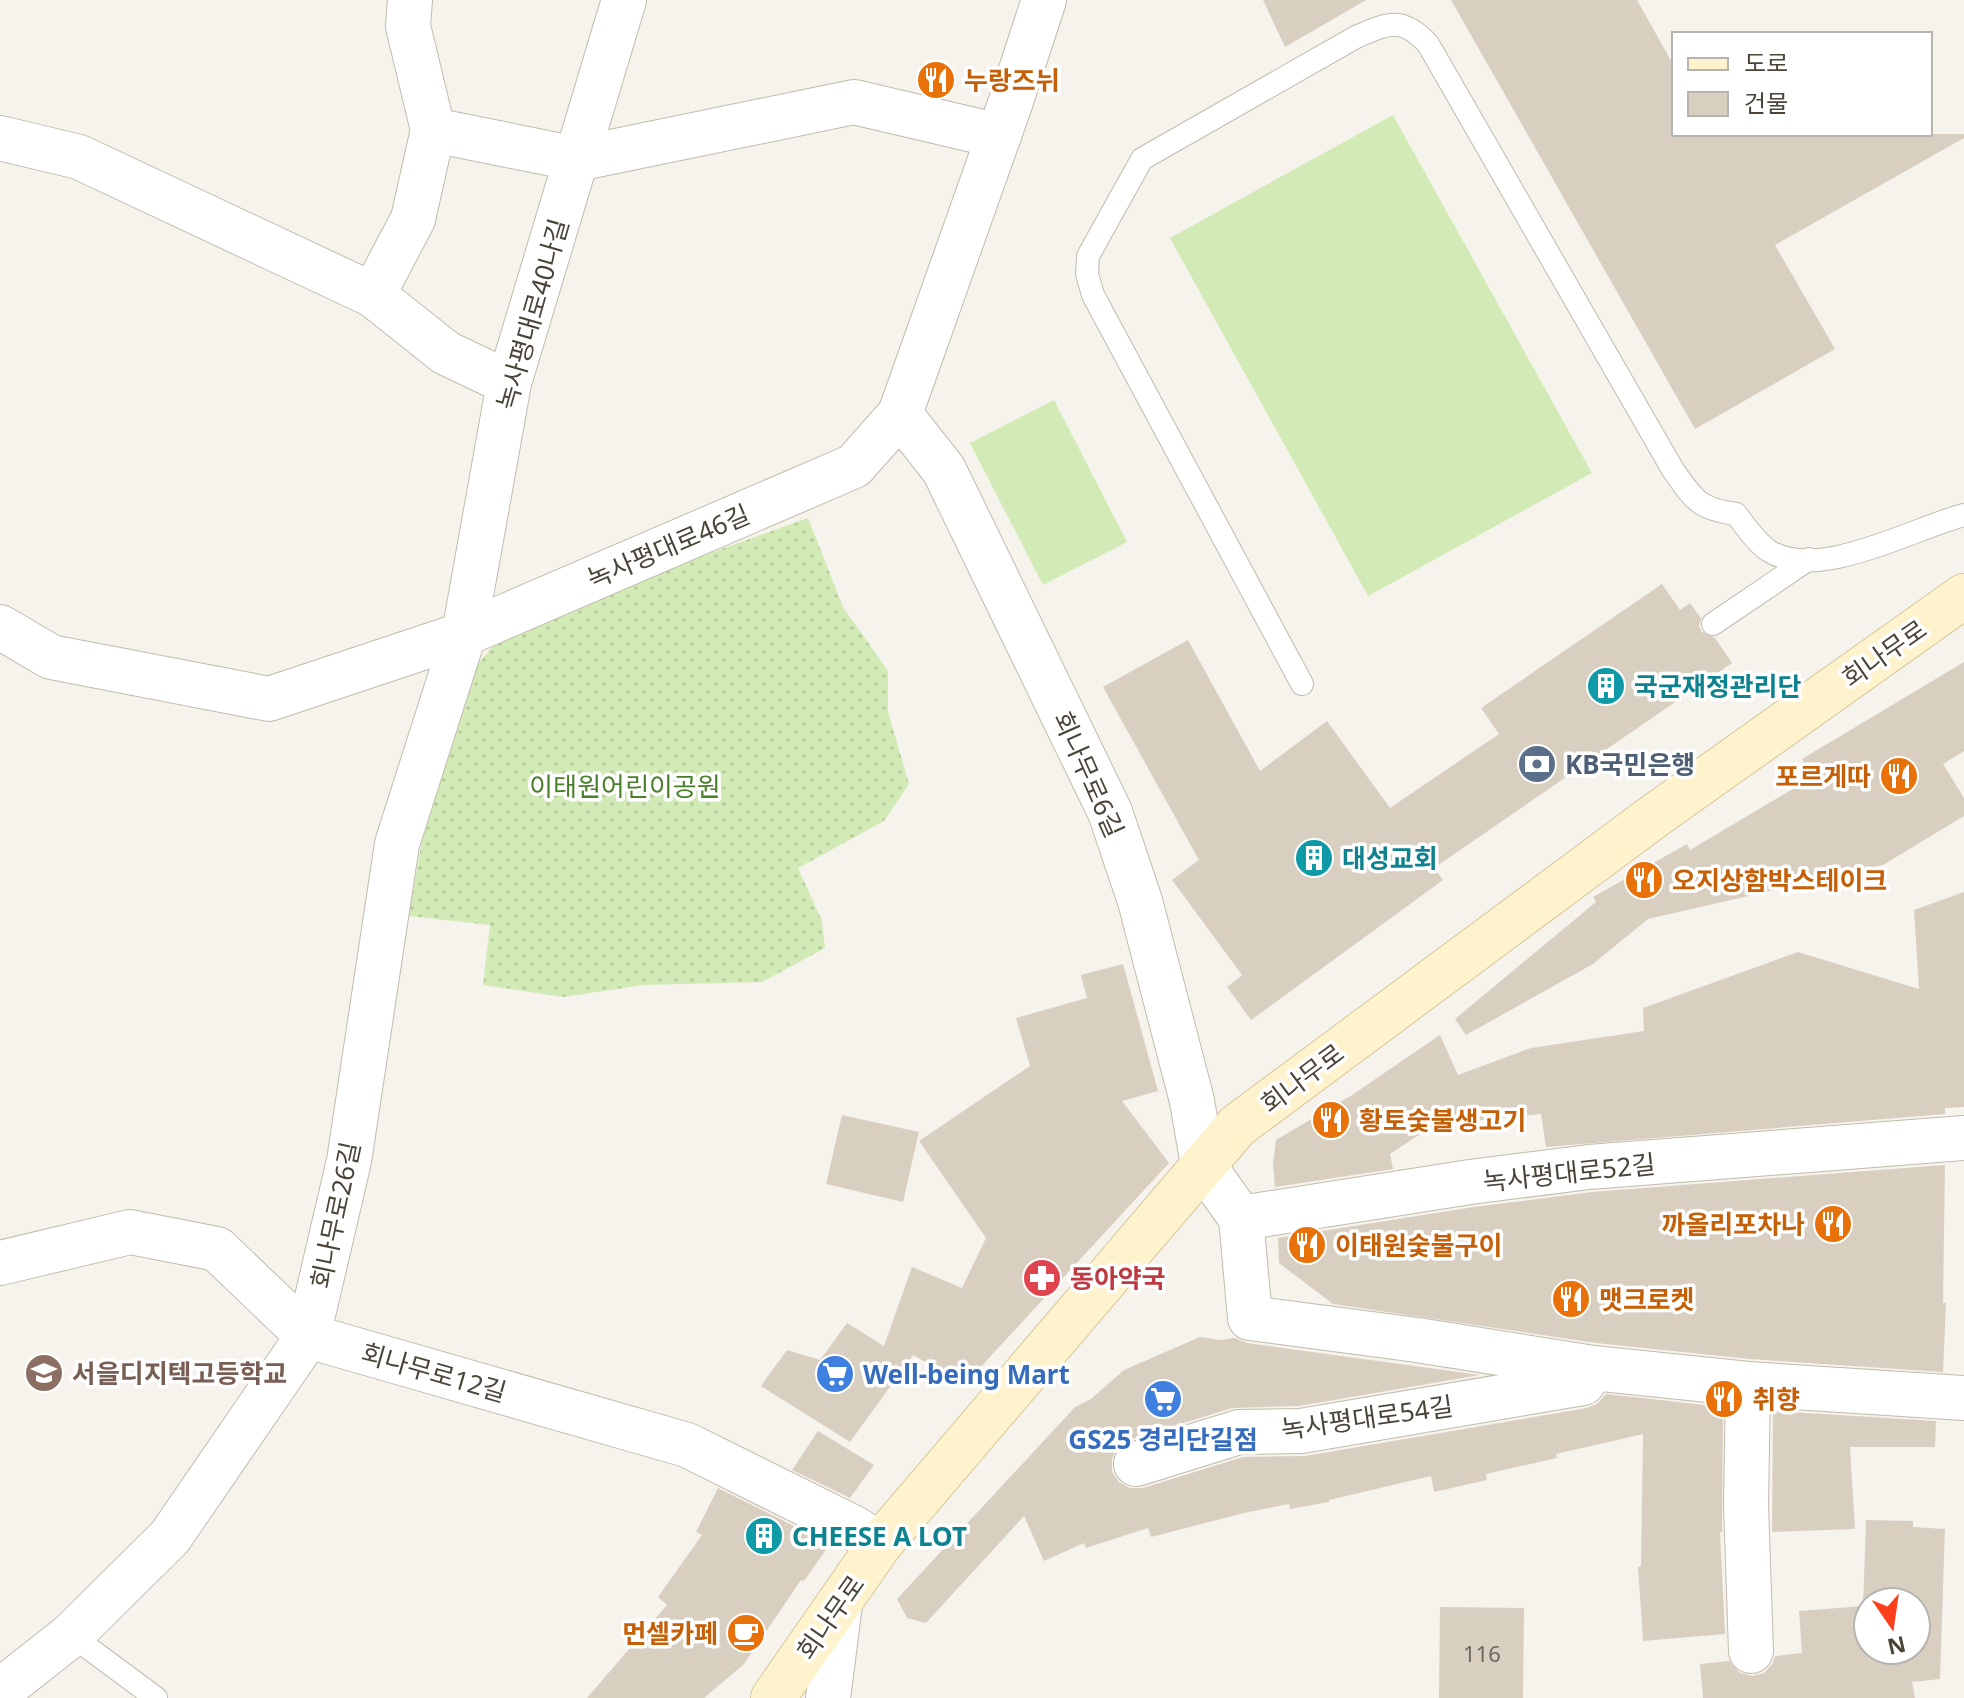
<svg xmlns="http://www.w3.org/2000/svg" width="1964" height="1698" font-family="'Noto Sans','Noto Sans KR',sans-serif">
<defs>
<pattern id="grass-dots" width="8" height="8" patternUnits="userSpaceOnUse" patternTransform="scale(2)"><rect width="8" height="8" fill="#d2eab5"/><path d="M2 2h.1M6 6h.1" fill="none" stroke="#b6ca9c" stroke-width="1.8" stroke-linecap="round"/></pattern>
</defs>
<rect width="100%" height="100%" fill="#f6f3ec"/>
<!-- grass -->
<polygon fill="url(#grass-dots)" points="808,518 843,607 888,671 888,712 909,784 884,821 798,868 822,921 825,948 762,982 644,985 563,997 483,985 490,925 409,916 446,701 512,624"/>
<!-- pitch -->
<g fill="#d2eab5">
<polygon points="1393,115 1592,473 1368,596 1170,238"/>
<polygon points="1054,400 1127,542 1043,585 970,443"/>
</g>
<!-- building -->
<g fill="#d8cfc1" fill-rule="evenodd">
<polygon points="1263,0 1366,0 1285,47"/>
<polygon points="1451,0 1637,0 1674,66 1674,134 1964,134 1964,138 1775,245 1835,349 1695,429"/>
<polygon points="1662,584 1680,610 1690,603 1701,618 1699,626 1702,632 1715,638 1732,663 1434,868 1443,880 1251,1020 1227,987 1242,975 1172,880 1199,860 1103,687 1188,640 1260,771 1327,721 1390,808 1499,734 1481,708"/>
<polygon points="1964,662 1964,751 1943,764 1964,798 1964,816 1883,865 1648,919 1593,964 1466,1035 1455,1019 1596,902 1593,897 1687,844 1690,850 1813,777 1802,759"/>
<polygon points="1964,892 1964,1107 1945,1108 1945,1114 1546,1147 1541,1114 1434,1125 1390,1154 1393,1169 1275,1187 1273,1164 1276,1140 1352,1095 1440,1035 1458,1075 1531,1048 1644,1031 1643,1008 1798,952 1919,989 1914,910"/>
<polygon points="1123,964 1158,1091 1122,1101 1169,1163 965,1384 913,1355 850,1442 761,1386 787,1350 820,1360 847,1323 884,1346 912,1267 962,1288 986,1238 919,1141 1030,1066 1016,1018 1087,998 1081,975"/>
<polygon points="842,1115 919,1132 903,1202 826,1184"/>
<polygon points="1945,1165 1943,1303 1946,1303 1943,1372 1750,1359 1596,1343 1333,1304 1279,1263 1278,1238 1474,1207 1592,1192"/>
<polygon points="1200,1337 1220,1340 1235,1338 1247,1343 1480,1375 1299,1406 1232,1408 1129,1440 1117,1448 1112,1459 1112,1472 1119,1482 1130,1488 1143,1488 1243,1457 1305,1456 1587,1408 1597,1404 1606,1394 1723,1407 1722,1532 1720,1532 1725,1634 1643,1641 1638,1567 1641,1566 1643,1434 1556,1454 1557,1458 1486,1474 1487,1480 1434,1492 1431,1476 1329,1500 1329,1502 1290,1509 1289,1504 1244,1513 1151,1537 1148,1528 1086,1548 1084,1543 1044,1561 1024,1516 926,1623 907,1618 897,1599 1075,1407 1091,1399 1124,1370"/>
<polygon points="1773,1411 1936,1421 1935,1447 1850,1447 1855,1529 1772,1532"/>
<polygon points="818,1431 874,1465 850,1498 792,1470"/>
<polygon points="718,1488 830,1544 804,1581 801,1580 744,1664 704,1698 587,1698 667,1605 658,1597 702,1535 696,1532"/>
<path d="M1866,1520l47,1v6l32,2 -5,150 -28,3 3,16h-212l-3,-34 29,-3 11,12 13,3 11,-3 9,-10 2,-7 27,-3 -3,-42 64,-5zM1868,1602h48v48h-48z"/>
<polygon points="1440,1607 1524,1608 1523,1698 1439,1698"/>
</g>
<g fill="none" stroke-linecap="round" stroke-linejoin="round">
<defs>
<g id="lane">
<polyline points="1713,624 1809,559"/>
<path d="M1302,684l-209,-389 -6,-21 1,-18 54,-97 214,-122c32,-14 46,-21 72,7l245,426c21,30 26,39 63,44 10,13 20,28 33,37 50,31 144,-23 195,-36"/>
<polyline points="71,1635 156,1698"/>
</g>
<g id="street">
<polyline points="410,0 408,26 433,130 577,159 854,102 999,136"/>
<polyline points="0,138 79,157 373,295 446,353 509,383"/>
<polyline points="373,295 413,219 433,130"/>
<polyline points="900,414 944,470 1110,812 1140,901 1192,1101 1203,1165 1241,1218 1470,1182 1589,1167 1964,1138"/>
<polyline points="0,627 51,657 269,699 464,634 854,466 900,414 1010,104 1044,0"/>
<polyline points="1241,1218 1250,1318 1417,1340 1593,1368 1748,1384 1964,1398"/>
<polyline points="0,1263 130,1232 217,1249 308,1336 687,1445 854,1528 880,1544"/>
<polyline points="1748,1384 1746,1505 1751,1651"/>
<polyline points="1136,1464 1239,1432 1301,1431 1583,1383 1592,1370"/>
<polyline points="0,1691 71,1635 170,1537 308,1336 349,1161 397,844 464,634 509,383 624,0"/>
<polyline points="828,1698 840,1604"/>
</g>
<polyline id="secondary" points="773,1698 880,1544 1237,1126 1653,817 1964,596"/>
</defs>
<!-- lane casing -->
<use href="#lane" stroke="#c2bbae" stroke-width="24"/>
<!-- street casing -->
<use href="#street" stroke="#c2bbae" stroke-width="46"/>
<!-- secondary casing -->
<use href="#secondary" stroke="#d6c79b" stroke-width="46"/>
<!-- lane -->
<use href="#lane" stroke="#fff" stroke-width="22"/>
<!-- street -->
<use href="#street" stroke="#fff" stroke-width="44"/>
<!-- secondary -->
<use href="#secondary" stroke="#fff3cd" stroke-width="44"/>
</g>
<!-- icons -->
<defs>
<symbol id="restaurant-disc" viewBox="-11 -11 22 22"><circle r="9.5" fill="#e8710a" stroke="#fff"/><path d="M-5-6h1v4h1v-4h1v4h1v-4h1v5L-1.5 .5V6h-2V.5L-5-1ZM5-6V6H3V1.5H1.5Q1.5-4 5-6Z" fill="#fff"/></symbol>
<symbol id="building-disc" viewBox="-11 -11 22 22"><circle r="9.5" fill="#0f9aa8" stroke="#fff"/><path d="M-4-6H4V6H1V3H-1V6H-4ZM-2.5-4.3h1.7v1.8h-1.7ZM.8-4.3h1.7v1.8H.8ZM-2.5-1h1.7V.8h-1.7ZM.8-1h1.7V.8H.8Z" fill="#fff"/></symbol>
<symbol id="bank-disc" viewBox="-11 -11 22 22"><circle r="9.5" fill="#5c6f8a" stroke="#fff"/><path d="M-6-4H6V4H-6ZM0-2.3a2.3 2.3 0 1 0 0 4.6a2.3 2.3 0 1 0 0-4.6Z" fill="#fff"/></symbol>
<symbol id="pharmacy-disc" viewBox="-11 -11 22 22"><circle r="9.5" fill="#e0444e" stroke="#fff"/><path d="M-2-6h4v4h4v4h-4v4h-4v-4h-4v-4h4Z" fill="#fff"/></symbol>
<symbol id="school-disc" viewBox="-11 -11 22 22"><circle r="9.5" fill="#8d6e63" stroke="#fff"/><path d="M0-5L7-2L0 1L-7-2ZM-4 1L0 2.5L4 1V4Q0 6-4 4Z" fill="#fff"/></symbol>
<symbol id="supermarket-disc" viewBox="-11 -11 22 22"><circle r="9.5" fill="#3f7fe0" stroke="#fff"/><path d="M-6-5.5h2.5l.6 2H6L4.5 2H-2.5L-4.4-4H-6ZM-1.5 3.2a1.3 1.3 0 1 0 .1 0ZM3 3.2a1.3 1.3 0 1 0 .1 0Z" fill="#fff"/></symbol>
<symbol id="cafe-disc" viewBox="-11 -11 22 22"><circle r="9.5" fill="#e8710a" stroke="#fff"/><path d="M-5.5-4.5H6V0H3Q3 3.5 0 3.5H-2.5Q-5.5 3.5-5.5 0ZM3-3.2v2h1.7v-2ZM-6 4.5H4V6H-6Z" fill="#fff"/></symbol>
</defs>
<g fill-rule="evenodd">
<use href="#restaurant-disc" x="914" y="58" width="44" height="44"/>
<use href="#building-disc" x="1584" y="664" width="44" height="44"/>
<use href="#bank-disc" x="1515" y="742" width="44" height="44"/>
<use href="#restaurant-disc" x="1877" y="754" width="44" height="44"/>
<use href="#building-disc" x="1292" y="836" width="44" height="44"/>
<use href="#restaurant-disc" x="1622" y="858" width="44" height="44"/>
<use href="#restaurant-disc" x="1309" y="1098" width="44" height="44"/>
<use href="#restaurant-disc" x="1811" y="1202" width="44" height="44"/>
<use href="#restaurant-disc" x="1285" y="1223" width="44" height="44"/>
<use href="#pharmacy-disc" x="1020" y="1256" width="44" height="44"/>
<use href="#restaurant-disc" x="1549" y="1277" width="44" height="44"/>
<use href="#school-disc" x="22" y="1351" width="44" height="44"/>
<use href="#supermarket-disc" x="813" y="1352" width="44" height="44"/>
<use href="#supermarket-disc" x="1141" y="1377" width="44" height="44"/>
<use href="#restaurant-disc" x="1702" y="1377" width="44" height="44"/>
<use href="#building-disc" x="742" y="1514" width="44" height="44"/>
<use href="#cafe-disc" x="724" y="1611" width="44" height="44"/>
</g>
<g text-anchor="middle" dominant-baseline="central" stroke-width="7" stroke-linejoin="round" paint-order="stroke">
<!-- number labels -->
<g font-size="22" fill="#6e675b">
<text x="1482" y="1653">116</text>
</g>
<!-- food labels -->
<g font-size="26" font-weight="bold" fill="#c56008" stroke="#fff" text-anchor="start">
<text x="964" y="80">누랑즈뉘</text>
<text x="1871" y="776" text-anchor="end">포르게따</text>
<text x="1672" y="880">오지상함박스테이크</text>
<text x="1359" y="1120">황토숯불생고기</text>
<text x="1805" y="1224" text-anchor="end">까올리포차나</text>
<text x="1335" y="1245">이태원숯불구이</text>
<text x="1599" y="1299">맷크로켓</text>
<text x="1752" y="1399">취향</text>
<text x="718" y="1633" text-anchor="end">먼셀카페</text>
</g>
<!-- street labels -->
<g font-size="26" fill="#4b4439" stroke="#fff">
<text transform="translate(532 314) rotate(-74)">녹사평대로40나길</text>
<text transform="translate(668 546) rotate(-23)">녹사평대로46길</text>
<text transform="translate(1884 653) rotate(-35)">회나무로</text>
<text transform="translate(1089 774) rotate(66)">회나무로6길</text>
<text transform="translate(1302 1078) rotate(-37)">회나무로</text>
<text transform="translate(1569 1172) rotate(-6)">녹사평대로52길</text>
<text transform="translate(335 1215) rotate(-78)">회나무로26길</text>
<text transform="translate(434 1372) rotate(16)">회나무로12길</text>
<text transform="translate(1367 1417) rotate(-8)">녹사평대로54길</text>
<text transform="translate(830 1617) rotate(-55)">회나무로</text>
</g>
<!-- culture labels -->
<g font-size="26" font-weight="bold" fill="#0d838f" stroke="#fff" text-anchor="start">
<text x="1634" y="686">국군재정관리단</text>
<text x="1342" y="858">대성교회</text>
<text x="792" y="1536">CHEESE A LOT</text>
</g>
<!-- service labels -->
<g font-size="26" font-weight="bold" fill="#4e5e75" stroke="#fff" text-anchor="start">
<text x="1565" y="764">KB국민은행</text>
</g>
<!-- park labels -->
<g font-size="26" fill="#4a7f2a" stroke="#fff">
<text x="625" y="786">이태원어린이공원</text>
</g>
<!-- health labels -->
<g font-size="26" font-weight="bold" fill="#be3a42" stroke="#fff" text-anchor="start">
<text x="1070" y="1278">동아약국</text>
</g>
<!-- education labels -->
<g font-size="26" font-weight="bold" fill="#785e54" stroke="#fff" text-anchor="start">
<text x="72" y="1373">서을디지텍고등학교</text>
</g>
<!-- shop labels -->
<g font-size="26" font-weight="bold" fill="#366cbe" stroke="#fff" text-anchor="start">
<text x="863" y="1374">Well-being Mart</text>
<text x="1163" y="1439" text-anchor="middle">GS25 경리단길점</text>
</g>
</g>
<!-- legend -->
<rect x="1672" y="32" width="260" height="104" fill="#ffffff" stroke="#b7b4b0" stroke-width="2"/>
<rect x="1688" y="58" width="40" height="12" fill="#fff3cd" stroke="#b7b4b0" stroke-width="2"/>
<text x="1744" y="72" font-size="24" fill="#4b4439">도로</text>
<rect x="1688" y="92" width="40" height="24" fill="#d8cfc1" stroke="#b7b4b0" stroke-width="2"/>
<text x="1744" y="112" font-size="24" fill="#4b4439">건물</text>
<!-- north arrow -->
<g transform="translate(1892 1626) rotate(167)"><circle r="38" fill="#ffffff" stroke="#b7b4b0" stroke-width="2"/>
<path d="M0-6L14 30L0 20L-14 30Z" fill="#fc3f1d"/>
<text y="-12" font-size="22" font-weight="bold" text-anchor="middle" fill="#4b4439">N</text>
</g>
</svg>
